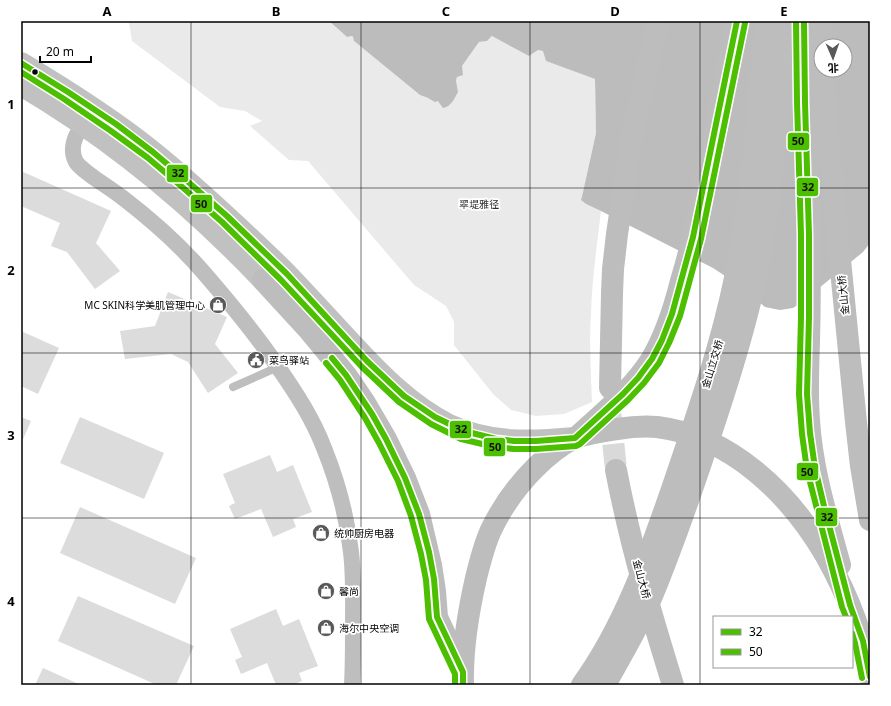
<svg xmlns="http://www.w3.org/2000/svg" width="891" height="706" font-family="'Noto Sans','Noto Sans SC',sans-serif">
<rect width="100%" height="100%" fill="#fff"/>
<!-- green -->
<path fill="#eaeaea" d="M124,21h205l18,16 5,-1 2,1v4l66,54 8,3 28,-17 1,-4 2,-1 3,-10 17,-24 8,-1 6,-5 36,20 9,-6 6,1 2,10 49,18 1,54 -13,59 -2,7 5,5 15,7c-4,34 -9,68 -10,102 -2,29 0,60 1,89l-28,12 -28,2 -25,-6 -18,-16 -39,-49v-23l-8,-16 -32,-21 -106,-124 -19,-1 -39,-34 12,-5 -17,-10 -25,-4 -88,-66 -3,-18z"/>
<!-- water -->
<path fill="#bcbcbc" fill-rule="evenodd" d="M329,21h541v222l-7,9 -61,50 -9,6 -13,2 -15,-3 -23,-20 -29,-19 -112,-57 -15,-7 -5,-4 2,-8 13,-59 -1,-54 -49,-18 -3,-10 -5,-1 -9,6 -37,-20 -5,5 -8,1 -17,24 1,9 -6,2 -1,4 2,11c-4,7 -7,15 -15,16l-3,-4 -2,-3 -3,1 -7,-4 -8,-3 -66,-54 -1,-4 -1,-1 -5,1zM821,46h24v24h-24z"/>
<!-- building -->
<g fill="#dcdcdc">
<polygon points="21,171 111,211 96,243 120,271 95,289 67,252 51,246 60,223 21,206"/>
<polygon points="168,292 227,317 215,344 238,373 208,393 188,362 171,354 125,359 120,331 155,326"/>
<polygon points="21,331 59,348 38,394 21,386"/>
<polygon points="21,417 31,421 21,444"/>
<polygon points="80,417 164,453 144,499 60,463"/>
<polygon points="270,455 277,472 293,465 312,512 293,519 296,527 273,537 261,509 235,519 229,506 235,503 223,474"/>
<polygon points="80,507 196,558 175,604 60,553"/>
<polygon points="78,596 194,646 176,685 157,685 58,641"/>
<polygon points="276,609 283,626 299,619 318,666 299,673 302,681 293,685 276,685 267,663 241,674 235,660 242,657 230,629"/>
<polygon points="43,668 81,685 35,685"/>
</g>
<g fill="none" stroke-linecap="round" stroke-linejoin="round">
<!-- primary-tunnel -->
<polyline stroke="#d9d9d9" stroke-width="22" stroke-dasharray="22 11" stroke-linecap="butt" points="610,411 616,470"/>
<!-- service -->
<polyline stroke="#bebebe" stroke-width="8" points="233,387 278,367"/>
<!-- minor -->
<path stroke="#bebebe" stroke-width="16" d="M83,125c-8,10 -14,24 -7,37 4,6 11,10 17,15 10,7 21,14 30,21 30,23 57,47 81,75 26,30 52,61 74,94 18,26 35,52 46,81 13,32 23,70 27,104 3,25 2,51 2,76 0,19 0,38 -1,57"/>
<!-- secondary -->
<g stroke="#c1c1c1" stroke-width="22">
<path d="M21,63c45,27 91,56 132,89 30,24 58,50 86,76 16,15 32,30 48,46 22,23 44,47 66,71 28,30 58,61 96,80 41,19 82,17 126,13"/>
<path d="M21,85c90,53 171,120 242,195"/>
</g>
<!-- primary -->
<g stroke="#bdbdbd" stroke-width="22">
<path d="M804,21c0,72 4,143 5,215 1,35 1,70 0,106 -1,26 -2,52 0,78 3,50 18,97 31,145"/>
<polyline points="821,21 821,46"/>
<polyline points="822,70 825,108 856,422 861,466 870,520"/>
<polyline points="263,280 308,329 346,375 365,403 386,439 405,478 419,514 431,565 435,591 437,617 462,671"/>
<polyline points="610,388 612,294 613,269 617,234 632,136 658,21"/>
<path d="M578,436c26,-24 54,-46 73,-76 15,-25 23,-51 30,-79 9,-30 16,-60 22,-91 11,-56 23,-113 34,-169"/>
<path d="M616,470c14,73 35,144 57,215"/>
<path d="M463,685c-1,-36 5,-72 13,-107 4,-16 8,-33 15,-48 11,-23 26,-44 44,-62 11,-11 25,-23 40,-30 13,-5 28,-7 42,-9 13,-2 27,-3 40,-2 74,9 133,67 169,129 21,38 38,78 44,121"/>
<path d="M582,685c42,-58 66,-127 89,-193 24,-71 49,-141 64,-214 18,-85 23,-171 31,-257"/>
<path d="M605,685c16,-29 34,-59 47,-89 21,-51 39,-103 56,-154 25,-74 48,-149 59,-226 9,-65 12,-130 17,-195"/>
</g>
<defs>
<g id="bus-1">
<polyline points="804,21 805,102 809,235 809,317 807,394 810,433 815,468 824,506 850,605 863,641 870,677"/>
<polyline points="21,63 68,92 116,124 153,152 186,180 227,216 287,274 367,361 404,396 435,417 464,431 496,439 514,441 536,441 575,438 623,394 638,378 652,359 662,340 672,314 693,237 737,21"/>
<polyline points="332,358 346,375 372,414 386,439 405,478 419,514 429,552 434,579 437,617 463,672 463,685"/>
</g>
<g id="bus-2">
<polyline points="796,21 797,102 801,235 801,317 799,394 802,434 807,470 842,607 846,617"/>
<polyline points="21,72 64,99 111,131 148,158 181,186 222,222 281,280 362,367 399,402 431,424 461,439 495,447 514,449 536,449 576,446 580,444 628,400 644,383 659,363 669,343 680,316 701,239 745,23"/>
<polyline points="326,363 340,380 365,418 379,443 398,481 411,516 421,554 426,580 429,619 455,674 455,685"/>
<polyline points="852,633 855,643 862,678"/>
</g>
</defs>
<!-- bus-1 casing -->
<use href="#bus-1" stroke="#fff" stroke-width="9"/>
<!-- bus-2 casing -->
<use href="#bus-2" stroke="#fff" stroke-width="9"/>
<!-- bus-1 -->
<use href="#bus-1" stroke="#4cbf00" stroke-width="6"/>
<!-- bus-2 -->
<use href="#bus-2" stroke="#4cbf00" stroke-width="6"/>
</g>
<!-- grid -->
<path fill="none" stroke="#000" stroke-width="1" stroke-opacity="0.55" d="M191,21v664M361,21v664M530,21v664M700,21v664M21,188h849M21,353h849M21,518h849"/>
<!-- icons -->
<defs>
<symbol id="shop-disc" viewBox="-11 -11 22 22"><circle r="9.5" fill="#595959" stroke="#fff"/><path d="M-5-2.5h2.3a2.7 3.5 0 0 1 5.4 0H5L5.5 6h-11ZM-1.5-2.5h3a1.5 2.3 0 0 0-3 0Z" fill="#fff"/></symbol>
<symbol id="civic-disc" viewBox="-11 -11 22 22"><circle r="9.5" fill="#595959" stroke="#fff"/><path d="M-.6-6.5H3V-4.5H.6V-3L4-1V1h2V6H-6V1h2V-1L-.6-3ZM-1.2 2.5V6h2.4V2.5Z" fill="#fff"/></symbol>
</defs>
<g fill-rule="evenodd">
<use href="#shop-disc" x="208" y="295" width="20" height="20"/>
<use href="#civic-disc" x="246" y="350" width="20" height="20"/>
<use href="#shop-disc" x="311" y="523" width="20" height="20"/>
<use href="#shop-disc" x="316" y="581" width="20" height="20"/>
<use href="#shop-disc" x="316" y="618" width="20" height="20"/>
</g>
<!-- markers -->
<circle fill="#000" stroke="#fff" stroke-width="1.5" cx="35" cy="72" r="3.5"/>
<g text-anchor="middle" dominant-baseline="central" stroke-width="3.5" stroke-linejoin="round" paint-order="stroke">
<!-- park labels -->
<g font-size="10" fill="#2f2f2f" stroke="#fff">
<text x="479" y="204">翠堤雅径</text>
</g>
<!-- street labels -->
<g font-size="10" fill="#000" stroke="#fff">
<text transform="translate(843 295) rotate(-96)">金山大桥</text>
<text transform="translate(712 364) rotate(-73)">金山立交桥</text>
<text transform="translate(642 579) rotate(75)">金山大桥</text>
</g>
<!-- poi labels -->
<g font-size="10" fill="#000" stroke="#fff" text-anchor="start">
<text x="205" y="305" text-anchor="end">MC SKIN科学美肌管理中心</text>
<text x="269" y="360">菜鸟驿站</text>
<text x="334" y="533">统帅厨房电器</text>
<text x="339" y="591">馨尚</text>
<text x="339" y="628">海尔中央空调</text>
</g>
</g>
<g stroke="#fff" stroke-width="1.5">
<rect x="787" y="132" width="23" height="19" rx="4" fill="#4cbf00"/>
<rect x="166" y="164" width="23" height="19" rx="4" fill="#4cbf00"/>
<rect x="796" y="177" width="23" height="20" rx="4" fill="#4cbf00"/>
<rect x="190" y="194" width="23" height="19" rx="4" fill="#4cbf00"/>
<rect x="449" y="420" width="23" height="19" rx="4" fill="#4cbf00"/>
<rect x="483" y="437" width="23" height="20" rx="4" fill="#4cbf00"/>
<rect x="796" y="462" width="23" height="19" rx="4" fill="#4cbf00"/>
<rect x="815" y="507" width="23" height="20" rx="4" fill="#4cbf00"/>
</g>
<g font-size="11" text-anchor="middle" font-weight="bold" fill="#111">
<text x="798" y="145">50</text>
<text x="178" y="177">32</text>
<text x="808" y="191">32</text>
<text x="201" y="208">50</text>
<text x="461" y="433">32</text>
<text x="495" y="451">50</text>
<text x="807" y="476">50</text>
<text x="827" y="521">32</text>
</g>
<!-- border -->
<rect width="891" height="706" fill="none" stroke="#ffffff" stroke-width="44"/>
<!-- legend -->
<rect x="713" y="616" width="140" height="52" fill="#ffffff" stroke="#999999"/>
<rect x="721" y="629" width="20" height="6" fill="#4cbf00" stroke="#999999"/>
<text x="749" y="636" font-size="12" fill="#000000">32</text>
<rect x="721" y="649" width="20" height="6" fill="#4cbf00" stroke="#999999"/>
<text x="749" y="656" font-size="12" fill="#000000">50</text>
<!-- north arrow -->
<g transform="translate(833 58) rotate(178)"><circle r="19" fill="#ffffff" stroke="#999999"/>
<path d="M0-3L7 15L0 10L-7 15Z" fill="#595959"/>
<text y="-6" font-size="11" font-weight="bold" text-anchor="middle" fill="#000000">北</text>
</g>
<!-- scale -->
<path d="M40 56v6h51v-6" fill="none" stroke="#000000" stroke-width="2"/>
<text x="46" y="56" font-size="12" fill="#000000" stroke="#ffffff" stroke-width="3" paint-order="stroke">20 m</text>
<rect x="22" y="22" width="847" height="662" fill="none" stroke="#000" stroke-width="1.5"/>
<g font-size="13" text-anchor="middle" font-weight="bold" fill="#000">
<text x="107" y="16">A</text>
<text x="276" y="16">B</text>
<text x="446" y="16">C</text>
<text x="615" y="16">D</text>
<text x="784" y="16">E</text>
<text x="11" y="109">1</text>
<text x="11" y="275">2</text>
<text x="11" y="440">3</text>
<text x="11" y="606">4</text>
</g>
</svg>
